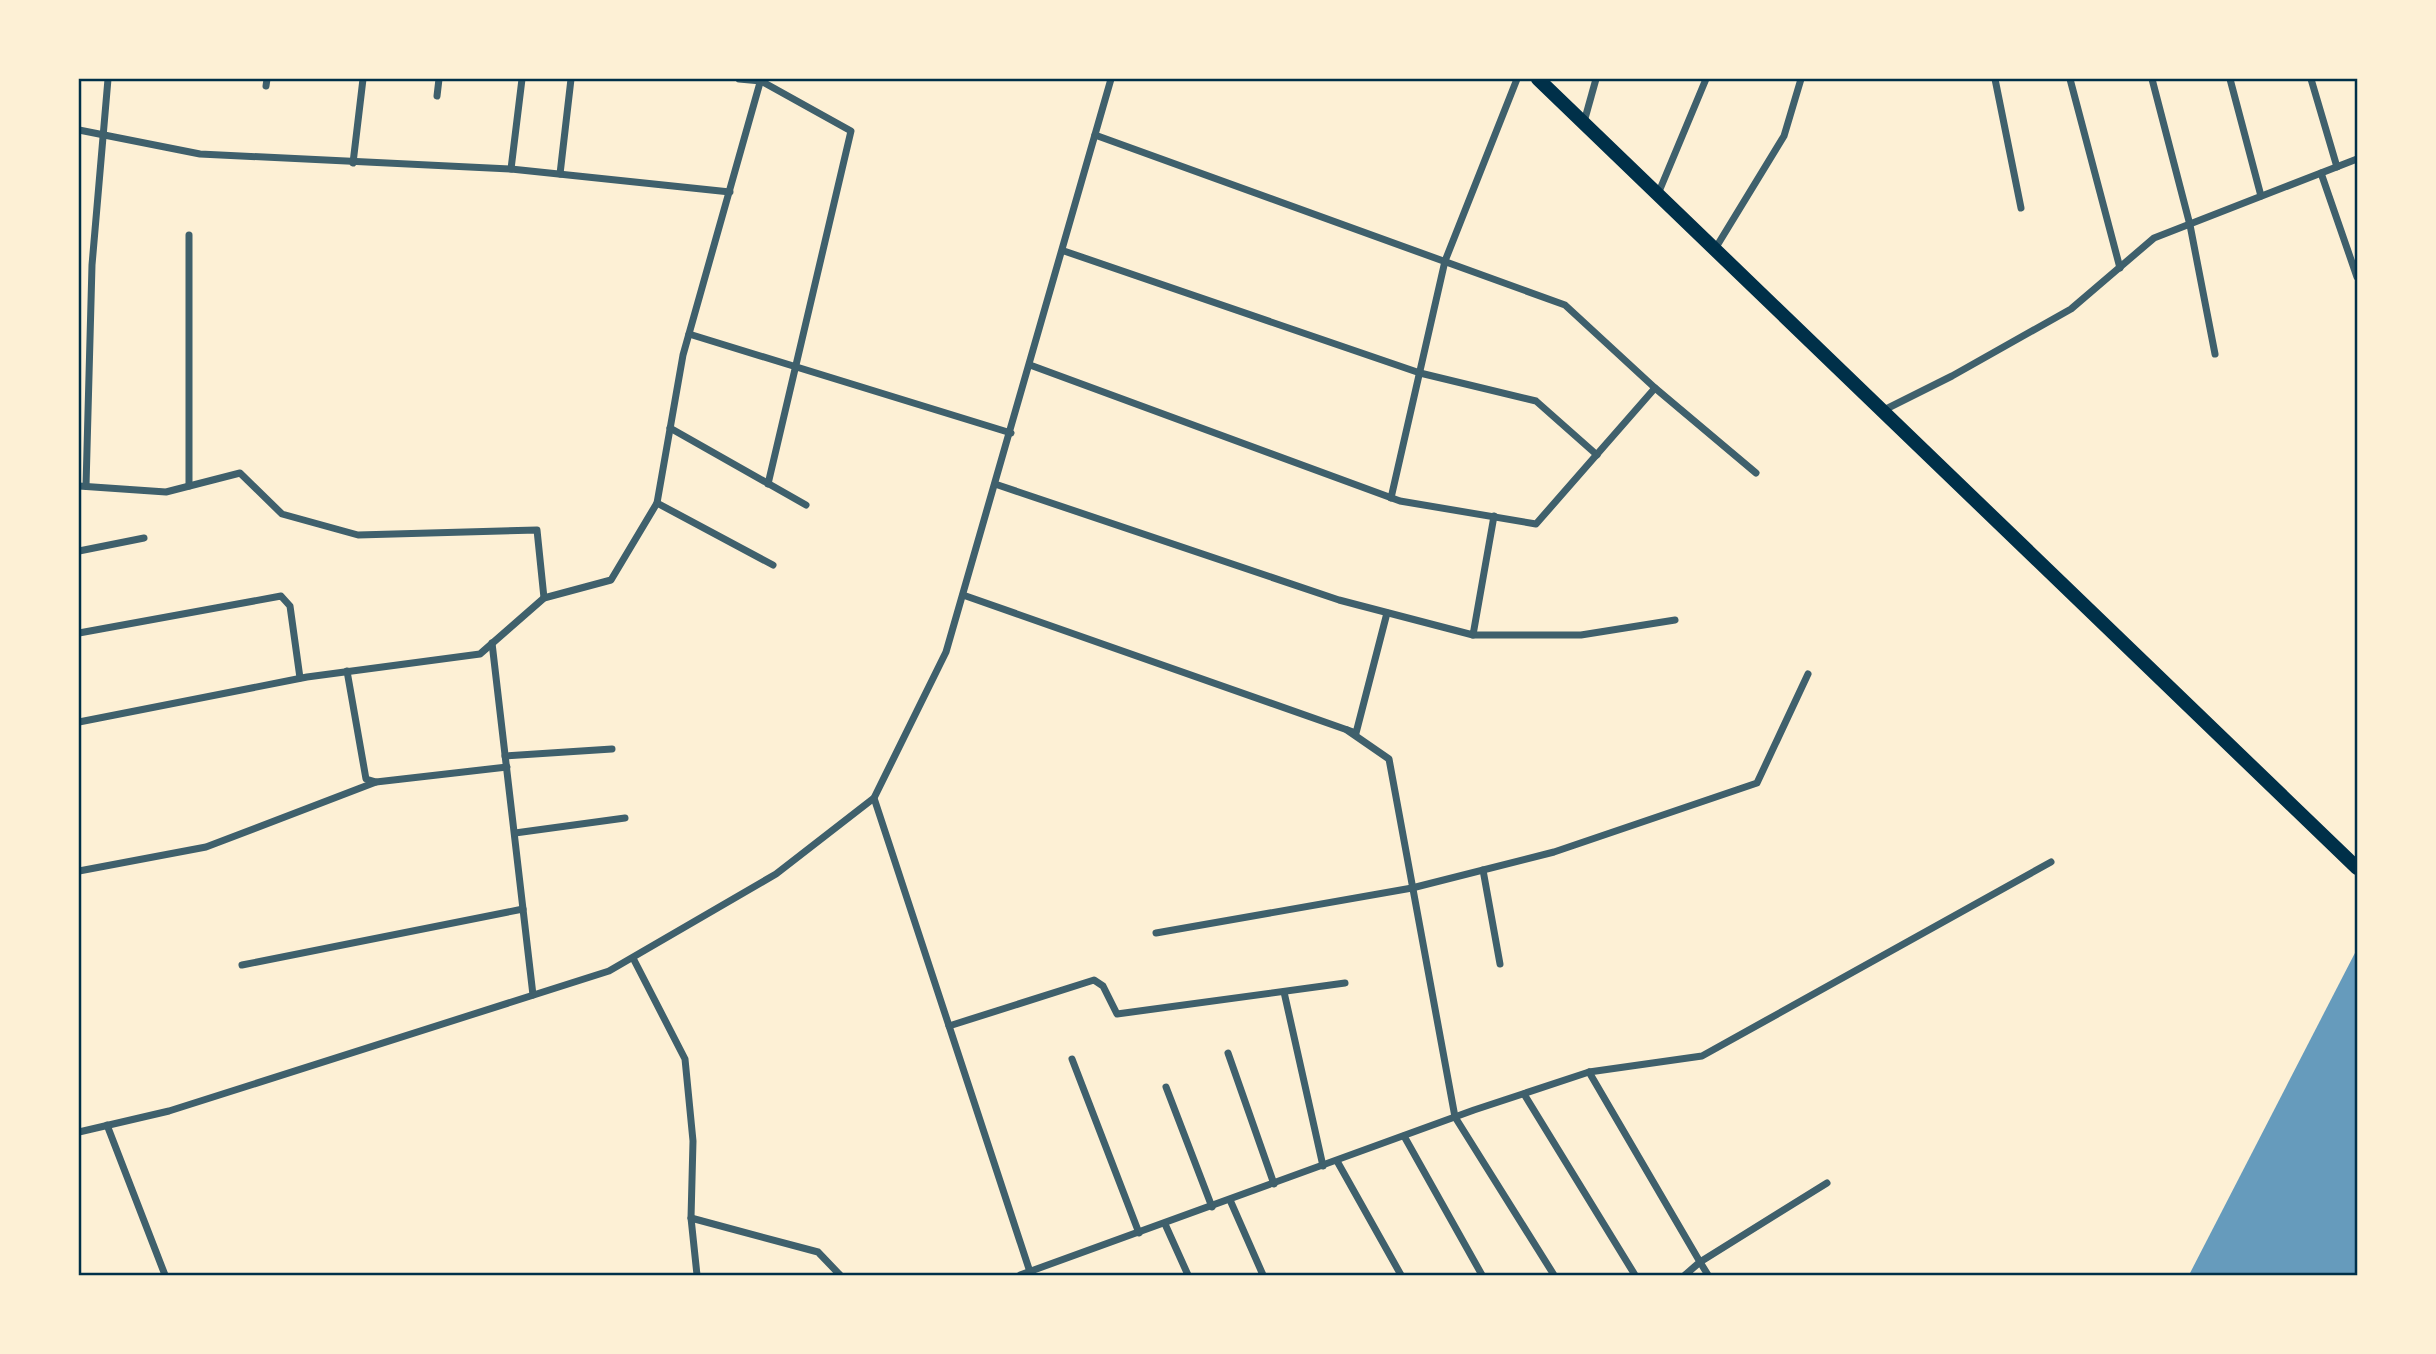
<svg xmlns="http://www.w3.org/2000/svg" width="2436" height="1354" font-family="'IBM Plex Sans',sans-serif">
<rect width="100%" height="100%" fill="#fdf0d5"/>
<!-- water -->
<polygon fill="#669bbc" points="2357,949 2357,1275 2189,1275"/>
<g fill="none" stroke-linecap="round" stroke-linejoin="round">
<!-- minor -->
<g stroke="#3f606c" stroke-width="7">
<polyline points="739,79 761,81 851,131 768,484"/>
<polyline points="1995,79 2021,208"/>
<polyline points="2070,79 2120,268"/>
<polyline points="2152,79 2190,225 2215,354"/>
<polyline points="2230,79 2261,196"/>
<polyline points="2311,79 2337,167"/>
<polyline points="266,86 267,79"/>
<polyline points="437,96 439,79"/>
<polyline points="1584,122 1596,79"/>
<polyline points="79,130 200,154 511,169 522,79"/>
<polyline points="353,163 363,79"/>
<polyline points="511,169 730,192"/>
<polyline points="2321,173 2357,277"/>
<polyline points="560,174 571,79"/>
<polyline points="1658,194 1706,79"/>
<polyline points="189,235 189,486"/>
<polyline points="1715,249 1784,136 1801,79"/>
<polyline points="1064,251 1420,373 1536,401 1597,455"/>
<polyline points="689,334 1011,433"/>
<polyline points="1030,365 1400,501 1536,524 1655,388 1565,305 1095,135"/>
<polyline points="1655,388 1756,473"/>
<polyline points="1882,411 1952,376 2071,309 2154,238 2357,159"/>
<polyline points="670,428 806,505"/>
<polyline points="995,484 1339,600 1473,635 1494,516"/>
<polyline points="79,486 166,492 240,473 282,514 358,535 537,530 544,598"/>
<polyline points="86,486 92,265 108,79"/>
<polyline points="1391,498 1445,261 1517,79"/>
<polyline points="657,503 773,565"/>
<polyline points="79,551 144,538"/>
<polyline points="963,595 1356,733 1387,613"/>
<polyline points="79,633 281,596 290,606 300,678"/>
<polyline points="1473,635 1581,635 1675,620"/>
<polyline points="492,643 533,995"/>
<polyline points="347,671 366,779 376,782 507,767"/>
<polyline points="79,722 307,677 480,654 544,598 611,580 657,503 683,355 761,79"/>
<polyline points="1347,730 1389,759 1455,1117 1554,1275"/>
<polyline points="505,756 612,749"/>
<polyline points="874,798 1031,1275"/>
<polyline points="515,833 625,818"/>
<polyline points="1483,870 1500,964"/>
<polyline points="79,871 206,847 376,782"/>
<polyline points="1156,933 1412,888 1554,852 1757,783 1808,674"/>
<polyline points="633,958 685,1059 693,1141 691,1218 697,1275"/>
<polyline points="242,965 523,909"/>
<polyline points="1284,992 1323,1166"/>
<polyline points="949,1026 1094,980 1103,986 1117,1014 1345,983"/>
<polyline points="1228,1053 1274,1184"/>
<polyline points="1072,1059 1139,1233"/>
<polyline points="1589,1072 1700,1262 1685,1275"/>
<polyline points="1166,1087 1212,1207"/>
<polyline points="1524,1094 1635,1275"/>
<polyline points="107,1125 165,1275"/>
<polyline points="79,1132 169,1111 609,971 776,874 874,798 946,652 1111,79"/>
<polyline points="1404,1136 1482,1275"/>
<polyline points="1337,1161 1401,1275"/>
<polyline points="1230,1200 1263,1275"/>
<polyline points="691,1218 818,1252 840,1275"/>
<polyline points="1165,1224 1188,1275"/>
<polyline points="1020,1275 1474,1110 1589,1072 1702,1056 2051,862"/>
<polyline points="1708,1275 1700,1262 1827,1183"/>
</g>
<!-- primary -->
<polyline stroke="#003049" stroke-width="14" points="1538,79 2357,868"/>
</g>
<!-- border -->
<rect width="2436" height="1354" fill="none" stroke="#fdf0d5" stroke-width="161"/>
<rect x="80" y="80" width="2276" height="1194" fill="none" stroke="#003049" stroke-width="2.5"/>
</svg>
